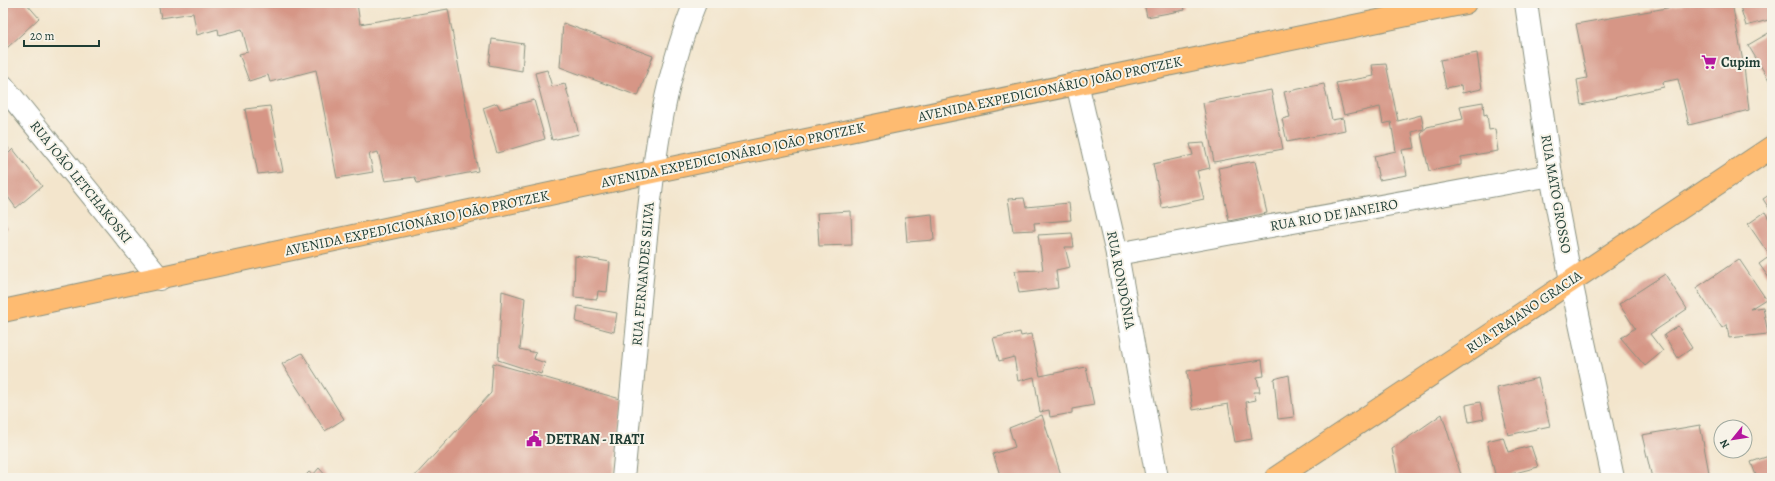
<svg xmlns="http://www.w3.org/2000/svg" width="1775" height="481" font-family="Alegreya,serif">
<rect width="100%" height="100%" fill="#f7f3e8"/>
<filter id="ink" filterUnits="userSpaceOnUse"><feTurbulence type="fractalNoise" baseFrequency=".025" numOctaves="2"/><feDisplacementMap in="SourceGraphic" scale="8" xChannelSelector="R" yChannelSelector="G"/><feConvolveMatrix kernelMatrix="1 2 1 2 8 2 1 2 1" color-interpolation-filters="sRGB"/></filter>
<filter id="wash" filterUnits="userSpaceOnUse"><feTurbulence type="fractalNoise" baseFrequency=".012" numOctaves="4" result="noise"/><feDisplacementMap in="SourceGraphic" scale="16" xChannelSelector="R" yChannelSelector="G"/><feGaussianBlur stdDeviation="0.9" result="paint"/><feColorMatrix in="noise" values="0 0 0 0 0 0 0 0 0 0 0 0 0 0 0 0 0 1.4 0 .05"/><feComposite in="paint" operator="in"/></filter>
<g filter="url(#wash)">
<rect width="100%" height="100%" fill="#f3e5cc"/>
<g id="blocks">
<!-- building -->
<g fill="#d69686">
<polygon points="3,3 26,3 39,18 7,48 3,43"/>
<polygon points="158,3 357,3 360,24 448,9 478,171 417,183 415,177 385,181 378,152 369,154 373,172 337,178 316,70 270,82 268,75 249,81 239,54 248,52 242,29 219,35 218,29 197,35 193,13 161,18"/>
<polygon points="1144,3 1183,3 1185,10 1147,17"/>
<polygon points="1695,3 1732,3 1744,67 1749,110 1689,125 1678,79 1663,82 1664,87 1581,105 1577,80 1587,78 1576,24"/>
<polygon points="1739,3 1772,3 1772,19 1746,26"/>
<polygon points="563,23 653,56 638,96 560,67"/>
<polygon points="1772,31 1772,85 1748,45"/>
<polygon points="492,39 524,44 522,71 489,65"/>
<polygon points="1477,53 1482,89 1462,93 1461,85 1446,88 1440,60"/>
<polygon points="1386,64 1398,121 1421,115 1424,129 1412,132 1415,148 1402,150 1407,175 1379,180 1374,156 1396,151 1391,122 1383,124 1380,107 1344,115 1336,83 1374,76 1372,65"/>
<polygon points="547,70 552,87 565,84 579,134 552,140 535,73"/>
<polygon points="1324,84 1332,120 1343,118 1345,130 1287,142 1282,119 1290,117 1284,92"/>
<polygon points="1271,90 1283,149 1214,162 1203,103"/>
<polygon points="534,100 545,139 497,153 483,108 497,103 500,109"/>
<polygon points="1483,102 1484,115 1487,114 1489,130 1495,129 1498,151 1461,157 1461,165 1429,171 1421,134 1427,127 1463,119 1460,106"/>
<polygon points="270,106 283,171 258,174 245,109"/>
<polygon points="3,142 9,149 3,154"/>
<polygon points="1204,143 1210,168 1197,171 1204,199 1162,208 1153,164 1193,155 1190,144"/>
<polygon points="13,149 42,186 16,208 3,190 3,159"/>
<polygon points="1255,161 1267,213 1229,221 1218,168"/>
<polygon points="1772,193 1772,213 1763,199"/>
<polygon points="1024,198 1026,207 1069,203 1071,220 1034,223 1035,230 1013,231 1008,199"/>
<polygon points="851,211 852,245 819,246 817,213"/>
<polygon points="1765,212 1769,219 1772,217 1772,282 1759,264 1770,256 1748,224"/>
<polygon points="932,214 934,240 907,242 905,217"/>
<polygon points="3,222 8,228 3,231"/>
<polygon points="1072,233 1074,247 1065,247 1070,267 1056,270 1058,288 1019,293 1015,271 1043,270 1038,235"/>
<polygon points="575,256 610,262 607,292 598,291 597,299 574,297"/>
<polygon points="1739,259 1766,299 1750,309 1763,307 1768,334 1729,338 1727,324 1722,328 1696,288"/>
<polygon points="1665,274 1687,309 1650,334 1663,351 1645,366 1621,338 1635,328 1619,304"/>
<polygon points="502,291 525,298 520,349 536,353 534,359 545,363 541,374 498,360"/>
<polygon points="578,306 617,313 614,332 576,322"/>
<polygon points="1678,326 1692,348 1678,358 1664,335"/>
<polygon points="1020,332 1021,336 1031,334 1040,376 1086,367 1094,405 1072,409 1072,413 1050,417 1049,410 1040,412 1034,377 1018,381 1014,357 999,361 993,338"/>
<polygon points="302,353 344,419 325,431 282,364"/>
<polygon points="1262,360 1264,376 1257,377 1260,392 1254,392 1256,400 1246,402 1252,439 1235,442 1228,404 1193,410 1187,371"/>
<polygon points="493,363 624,400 613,478 413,478 491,393"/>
<polygon points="1289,375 1294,417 1278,419 1274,379"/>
<polygon points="1538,378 1550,426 1508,435 1497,388"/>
<polygon points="1480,402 1484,419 1469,422 1466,405"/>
<polygon points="1442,414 1462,478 1398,478 1392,449"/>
<polygon points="1042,415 1062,478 1001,478 993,454 1015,447 1009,428"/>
<polygon points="1700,425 1710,478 1652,478 1642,435"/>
<polygon points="1503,437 1508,452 1531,446 1538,467 1496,478 1487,441"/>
<polygon points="1772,455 1772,478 1757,478 1751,462"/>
<polygon points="319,468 328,478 303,478 309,472 313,475"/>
</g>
</g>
</g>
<g filter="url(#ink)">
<use href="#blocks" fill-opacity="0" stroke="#899180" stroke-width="1"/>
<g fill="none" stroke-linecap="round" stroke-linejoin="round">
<defs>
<g id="minor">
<polyline points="1526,3 1551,175 1571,281 1613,478"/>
<polyline points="1077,83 1117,254 1157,478"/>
<polyline points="3,86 160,279"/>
<polyline points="1117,254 1551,175"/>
<path d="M623,478c7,-70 14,-141 20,-211 9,-92 17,-178 52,-264"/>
</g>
<polyline id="major" points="1276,478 1772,147"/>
<polyline id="highway" points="3,311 652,172 1465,3"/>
</defs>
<!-- minor casing -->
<use href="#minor" stroke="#899180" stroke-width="24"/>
<!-- major casing -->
<use href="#major" stroke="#899180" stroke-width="24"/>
<!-- highway casing -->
<use href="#highway" stroke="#899180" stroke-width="24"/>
<!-- minor -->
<use href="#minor" stroke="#fff" stroke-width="22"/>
<!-- major -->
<use href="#major" stroke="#febb71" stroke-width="22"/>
<!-- highway -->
<use href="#highway" stroke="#febb71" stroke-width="22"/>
</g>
</g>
<!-- icons -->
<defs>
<symbol id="supermarket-bare" viewBox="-9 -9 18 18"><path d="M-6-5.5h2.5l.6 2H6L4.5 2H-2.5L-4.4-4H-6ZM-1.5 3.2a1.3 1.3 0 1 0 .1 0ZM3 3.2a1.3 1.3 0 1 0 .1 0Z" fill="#b5179e" stroke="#f7f3e8" stroke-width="2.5" paint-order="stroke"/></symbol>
<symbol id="civic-bare" viewBox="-9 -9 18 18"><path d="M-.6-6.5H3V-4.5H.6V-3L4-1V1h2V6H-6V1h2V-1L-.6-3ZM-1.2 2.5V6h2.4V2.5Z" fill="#b5179e" stroke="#f7f3e8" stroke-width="2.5" paint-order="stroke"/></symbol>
</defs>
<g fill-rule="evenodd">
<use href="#supermarket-bare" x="1698" y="51" width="22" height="22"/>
<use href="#civic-bare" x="523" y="428" width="22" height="22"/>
</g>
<g text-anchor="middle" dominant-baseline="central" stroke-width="4" stroke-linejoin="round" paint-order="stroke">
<!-- poi labels -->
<g font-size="14" font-weight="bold" fill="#1f3d34" stroke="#f7f3e8" text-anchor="start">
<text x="1721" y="62">Cupim</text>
<text x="546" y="439">DETRAN - IRATI</text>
</g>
<!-- street labels -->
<g font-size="14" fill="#1f3d34" stroke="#f7f3e8">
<text transform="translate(1050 89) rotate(-12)">AVENIDA EXPEDICIONÁRIO JOÃO PROTZEK</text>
<text transform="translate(733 155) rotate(-12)">AVENIDA EXPEDICIONÁRIO JOÃO PROTZEK</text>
<text transform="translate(81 182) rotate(51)">RUA JOÃO LETCHAKOSKI</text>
<text transform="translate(1556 194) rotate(80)">RUA MATO GROSSO</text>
<text transform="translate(1334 215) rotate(-10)">RUA RIO DE JANEIRO</text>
<text transform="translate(417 223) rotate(-12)">AVENIDA EXPEDICIONÁRIO JOÃO PROTZEK</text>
<text transform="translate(643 274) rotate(-85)">RUA FERNANDES SILVA</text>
<text transform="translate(1121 280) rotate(79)">RUA RONDÔNIA</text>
<text transform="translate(1524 312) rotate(-34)">RUA TRAJANO GRACIA</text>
</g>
</g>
<!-- margin -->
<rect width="1775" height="481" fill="none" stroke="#f7f3e8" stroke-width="16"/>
<!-- north arrow -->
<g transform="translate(1733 439) rotate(240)"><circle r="19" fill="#f7f3e8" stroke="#a1aaa0"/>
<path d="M0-3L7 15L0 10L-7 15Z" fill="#b5179e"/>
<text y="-6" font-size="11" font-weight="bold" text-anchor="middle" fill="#1f3d34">N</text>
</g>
<!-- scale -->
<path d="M24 40v6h75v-6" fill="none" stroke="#1f3d34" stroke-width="2"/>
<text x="30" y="40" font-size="12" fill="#1f3d34" stroke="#f7f3e8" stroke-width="3" paint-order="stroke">20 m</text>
</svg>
